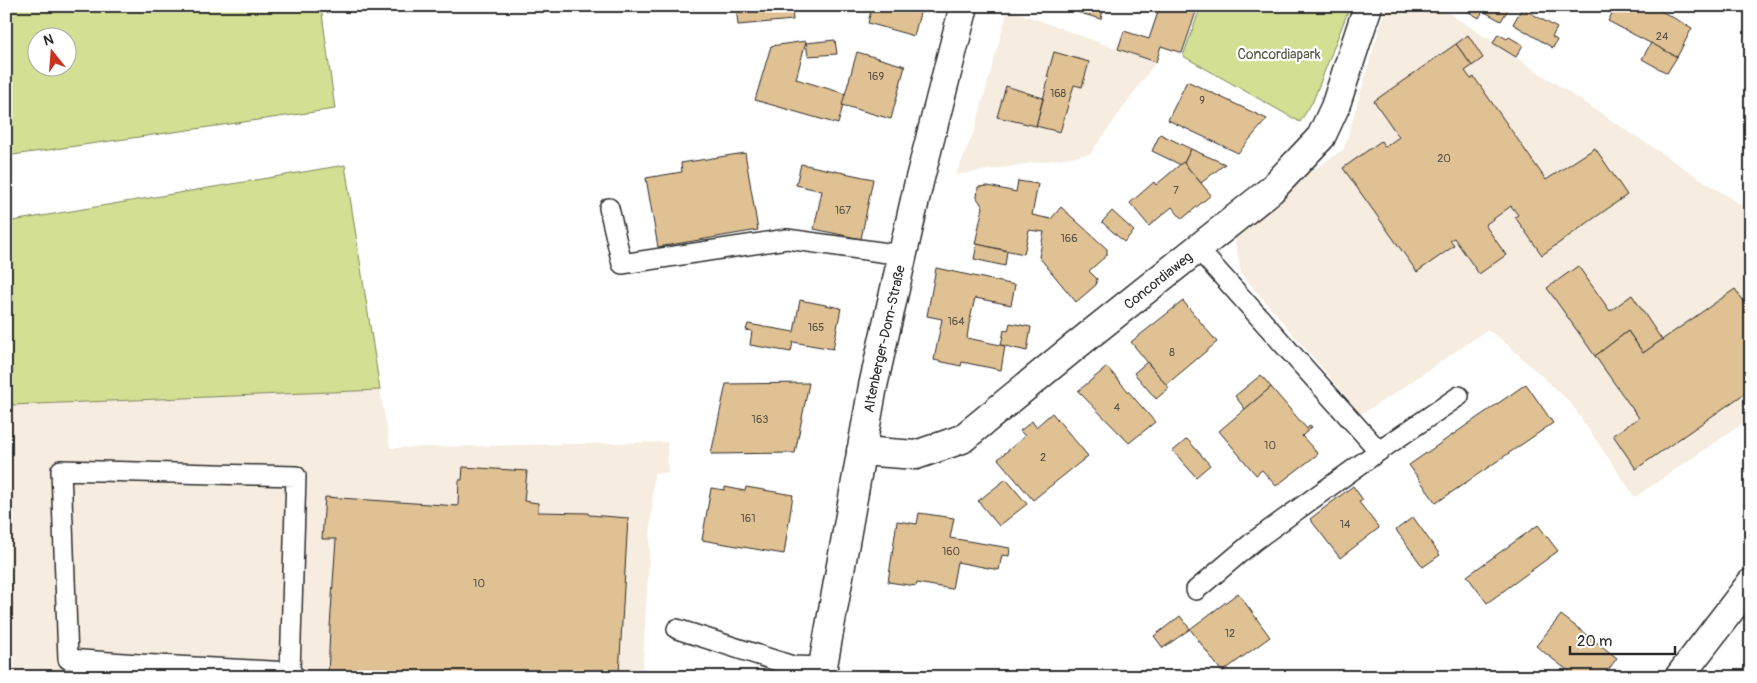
<svg xmlns="http://www.w3.org/2000/svg" width="1757" height="683" font-family="Pangolin,sans-serif">
<rect width="100%" height="100%" fill="#fff"/>
<filter id="ink" filterUnits="userSpaceOnUse"><feTurbulence type="fractalNoise" baseFrequency=".02" numOctaves="2"/><feDisplacementMap in="SourceGraphic" scale="10" xChannelSelector="R" yChannelSelector="G"/><feConvolveMatrix kernelMatrix="1 2 1 2 8 2 1 2 1" color-interpolation-filters="sRGB"/></filter>
<g filter="url(#ink)">
<!-- built -->
<g fill="#f6ecdf">
<polygon points="1386,6 1438,6 1751,212 1751,418 1635,497 1570,402 1500,338 1487,330 1389,397 1361,414 1241,273 1232,225 1344,149"/>
<polygon points="1008,9 1155,63 1090,154 956,175 975,129"/>
<polygon points="6,372 12,405 380,390 390,448 667,442 668,473 654,473 642,677 6,677"/>
</g>
<!-- green -->
<g fill="#d3df92" stroke="#7f855e" fill-rule="evenodd">
<path d="M6,6h315l14,103 -329,47zM38,38h30v30h-30z"/>
<polygon points="1201,6 1350,6 1313,101 1300,122 1183,56"/>
<polygon points="345,165 380,390 12,405 6,372 6,222"/>
</g>
<!-- building -->
<g fill="#e0c193" stroke="#2b2b2b">
<polygon points="746,6 792,6 793,20 738,25 736,7"/>
<polygon points="872,6 922,6 914,36 868,23"/>
<polygon points="1055,6 1104,6 1101,19"/>
<polygon points="1160,6 1198,6 1182,53 1161,46 1156,62 1118,49 1124,31 1149,39"/>
<polygon points="1465,6 1510,6 1501,21 1483,11 1479,18 1464,9"/>
<polygon points="1616,6 1652,6 1692,28 1677,57 1608,21"/>
<polygon points="1522,8 1557,28 1552,37 1557,40 1553,48 1513,24"/>
<polygon points="1498,34 1507,39 1509,37 1523,45 1516,57 1493,43"/>
<polygon points="1468,35 1483,58 1472,66 1456,44"/>
<polygon points="835,40 837,54 808,56 806,43"/>
<polygon points="806,41 796,79 846,94 838,124 755,100 771,46"/>
<polygon points="1651,43 1677,57 1667,73 1642,59"/>
<polygon points="1456,44 1472,66 1465,71 1471,79 1474,77 1546,180 1595,148 1627,195 1542,255 1515,217 1518,215 1511,206 1485,225 1506,255 1479,274 1454,238 1450,240 1454,246 1417,272 1343,168 1381,141 1385,147 1399,137 1374,101"/>
<polygon points="857,52 905,66 891,119 842,105"/>
<polygon points="1054,52 1089,62 1082,87 1074,85 1060,132 1036,126 1049,77 1047,77"/>
<polygon points="1187,81 1267,119 1238,153 1168,120"/>
<polygon points="1006,86 1043,98 1036,126 997,117"/>
<polygon points="1160,134 1191,149 1184,163 1181,165 1152,151"/>
<polygon points="1191,149 1225,164 1201,183 1184,163"/>
<polygon points="745,153 758,230 658,247 646,178 682,172 681,163"/>
<polygon points="1183,162 1211,195 1182,219 1172,207 1149,226 1130,203 1154,182 1156,185"/>
<polygon points="801,164 873,179 861,239 814,229 822,191 796,185"/>
<polygon points="1018,181 1038,184 1032,215 1051,219 1061,207 1107,249 1107,255 1089,271 1097,279 1096,285 1076,302 1039,257 1044,232 1029,230 1024,254 975,244 983,207 977,198 978,187 988,186 1016,192"/>
<polygon points="1112,211 1134,231 1124,242 1102,222"/>
<polygon points="977,244 1007,251 1005,266 974,259"/>
<polygon points="1578,266 1610,311 1632,295 1662,340 1643,353 1628,331 1595,356 1547,288"/>
<polygon points="936,268 1015,285 1011,305 975,298 969,324 967,338 1005,346 1001,370 962,362 961,366 934,360 942,319 927,316"/>
<polygon points="1735,289 1751,311 1751,389 1636,469 1613,435 1639,418 1595,356 1628,331 1643,353"/>
<polygon points="800,300 841,308 833,349 793,342 791,352 750,345 752,331 746,330 748,324 794,332"/>
<polygon points="1183,301 1217,342 1166,385 1131,342"/>
<polygon points="1010,323 1031,327 1027,351 1001,345 1004,330 1008,331"/>
<polygon points="1147,362 1169,388 1156,399 1134,373"/>
<polygon points="1107,367 1155,422 1129,443 1078,391"/>
<polygon points="1261,375 1271,387 1245,409 1235,396"/>
<polygon points="809,383 795,453 711,454 726,384"/>
<polygon points="1526,384 1553,423 1436,503 1409,465"/>
<polygon points="1271,387 1307,429 1310,425 1312,427 1302,436 1318,454 1276,486 1262,470 1256,475 1219,431"/>
<polygon points="1052,413 1088,456 1033,500 998,459 1025,436 1020,431 1032,421 1036,427"/>
<polygon points="1187,439 1210,465 1196,477 1173,451"/>
<polygon points="463,467 527,471 524,501 538,503 538,512 588,513 589,515 628,518 619,674 580,672 580,677 328,677 330,627 336,539 322,539 325,497 458,506 459,480 462,480"/>
<polygon points="1006,479 1027,504 999,526 978,501"/>
<polygon points="1353,486 1363,500 1359,502 1379,528 1340,558 1310,519"/>
<polygon points="725,487 745,491 746,487 793,495 784,554 702,540 711,488 725,490"/>
<polygon points="919,513 954,518 950,538 1010,548 1009,556 1002,555 999,570 957,562 952,589 917,583 916,586 888,582 897,521 917,524"/>
<polygon points="1413,517 1440,555 1423,567 1396,530"/>
<polygon points="1538,525 1558,551 1487,603 1467,576"/>
<polygon points="1238,593 1270,637 1222,672 1190,629"/>
<polygon points="1561,615 1617,658 1603,677 1576,677 1536,646"/>
<polygon points="1180,616 1190,629 1163,648 1154,636"/>
</g>
<g fill="none" stroke-linecap="round" stroke-linejoin="round">
<defs>
<g id="lane">
<polyline points="609,208 622,264 787,239 902,255"/>
<polyline points="1198,249 1379,451 1459,396"/>
<polyline points="1196,590 1254,541 1379,451"/>
<polyline points="677,629 793,666 823,667"/>
<polyline points="138,664 68,659 61,470 296,476 290,672"/>
<polyline points="137,676 138,664 290,672 296,677"/>
</g>
<g id="street">
<path id="s1" d="M861,451l55,4 46,-16 111,-91 198,-158 50,-53 14,-30 33,-101"/>
<polyline points="1679,677 1751,583"/>
</g>
<g id="secondary">
<path id="s2" d="M821,677l52,-291 46,-204 45,-176"/>
</g>
</defs>
<!-- lane casing -->
<use href="#lane" stroke="#2b2b2b" stroke-width="22"/>
<!-- street casing -->
<use href="#street" stroke="#2b2b2b" stroke-width="31"/>
<!-- secondary casing -->
<use href="#secondary" stroke="#2b2b2b" stroke-width="31"/>
<!-- lane -->
<use href="#lane" stroke="#fff" stroke-width="19"/>
<!-- street -->
<use href="#street" stroke="#fff" stroke-width="28"/>
<!-- secondary -->
<use href="#secondary" stroke="#fff" stroke-width="28"/>
</g>
</g>
<g text-anchor="middle" dominant-baseline="central" stroke-width="4.5" stroke-linejoin="round" paint-order="stroke">
<!-- number labels -->
<g font-size="11" fill="#585045">
<text x="1662" y="36">24</text>
<text x="876" y="76">169</text>
<text x="1058" y="93">168</text>
<text x="1202" y="100">9</text>
<text x="1444" y="158">20</text>
<text x="1176" y="190">7</text>
<text x="843" y="210">167</text>
<text x="1069" y="238">166</text>
<text x="956" y="321">164</text>
<text x="816" y="327">165</text>
<text x="1172" y="352">8</text>
<text x="1117" y="407">4</text>
<text x="760" y="419">163</text>
<text x="1270" y="445">10</text>
<text x="1043" y="457">2</text>
<text x="748" y="518">161</text>
<text x="1345" y="524">14</text>
<text x="951" y="551">160</text>
<text x="479" y="583">10</text>
<text x="1230" y="633">12</text>
</g>
<!-- park labels -->
<g font-size="14" fill="#555845" stroke="#fff">
<text x="1279" y="54">Concordiapark</text>
</g>
<!-- street labels -->
<g font-size="14" fill="#2b2b2b" stroke="#fff">
<text stroke="none"><textPath href="#s1" startOffset="356">Concordiaweg</textPath></text>
<text stroke="none"><textPath href="#s2" startOffset="344">Altenberger-Dom-Straße</textPath></text>
</g>
</g>
<!-- margin -->
<rect width="1757" height="683" fill="none" stroke="#fff" stroke-width="25"/>
<rect x="12" y="12" width="1732" height="658" fill="none" stroke="#2b2b2b" stroke-width="2" filter="url(#ink)"/>
<!-- north arrow -->
<g transform="translate(52 52) rotate(343)"><circle r="24" fill="#ffffff" stroke="#aaaaaa"/>
<path d="M0-4L9 19L0 12L-9 19Z" fill="#c8321e"/>
<text y="-8" font-size="14" font-weight="bold" text-anchor="middle" fill="#2b2b2b">N</text>
</g>
<!-- scale -->
<path d="M1570 646v8h105v-8" fill="none" stroke="#2b2b2b" stroke-width="2.5"/>
<text x="1577" y="646" font-size="15" fill="#2b2b2b" stroke="#ffffff" stroke-width="4" paint-order="stroke">20 m</text>
</svg>
